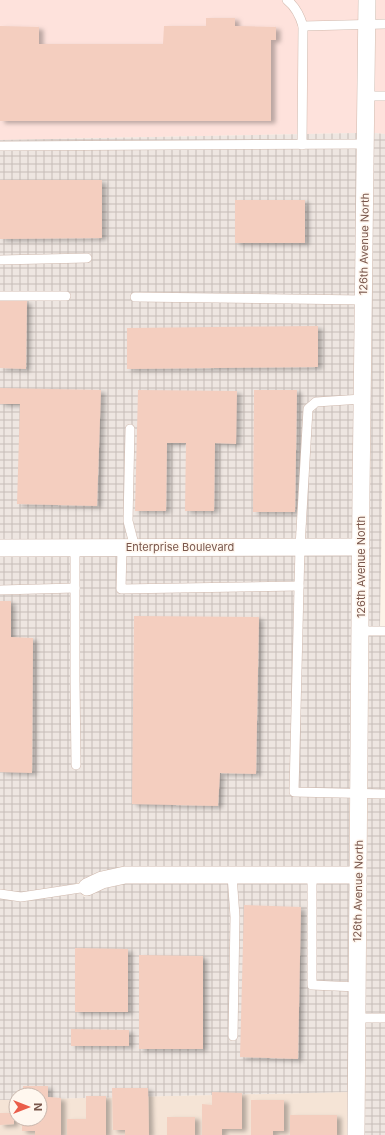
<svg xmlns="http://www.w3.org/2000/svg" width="385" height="1135" font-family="Inter,sans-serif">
<defs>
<pattern id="industrial-grid" width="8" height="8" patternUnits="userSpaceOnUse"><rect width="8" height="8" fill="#eee6e1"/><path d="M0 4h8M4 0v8" fill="none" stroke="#c6bdb8"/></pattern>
<filter id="shadow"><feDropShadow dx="4.5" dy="2.5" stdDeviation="2" flood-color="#0004"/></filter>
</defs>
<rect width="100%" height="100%" fill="#fdf3e8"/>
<!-- residential -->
<polygon fill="#f5e4d6" points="348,1092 348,1135 0,1135 0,1100 16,1100 16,1119 40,1119 40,1099"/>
<!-- commercial -->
<g fill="#fee2dc">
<polygon points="0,0 359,0 357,133 0,140"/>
<polygon points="376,0 385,0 385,134 374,133"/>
</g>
<!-- industrial -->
<g fill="url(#industrial-grid)">
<polygon points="357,133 352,540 0,540 0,140"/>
<polygon points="374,133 385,134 385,317 380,627 385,627 385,1135 365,1135 370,493"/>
<polygon points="0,555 352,555 349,867 100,872 75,884 84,897 105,887 126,883 349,882 348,1092 40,1099 40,1095 16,1095 16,1100 0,1100"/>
</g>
<!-- building -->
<g fill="#f4cebf" filter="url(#shadow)">
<polygon points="206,18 235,18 235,26 276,27 276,40 271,40 271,121 0,121 0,26 39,27 39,44 163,44 164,26 206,26"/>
<polygon points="0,180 102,180 102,238 0,239"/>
<rect x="235" y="200" width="70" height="43"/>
<polygon points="0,300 27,301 26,369 0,368"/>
<polygon points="318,326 318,367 127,369 127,328"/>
<polygon points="0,388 101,390 97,506 17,504 20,404 0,404"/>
<polygon points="138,390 237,391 236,444 215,443 214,511 185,511 186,443 167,443 166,511 135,511"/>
<polygon points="254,390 297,390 295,512 253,512"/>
<polygon points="0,601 11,601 11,637 33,638 32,773 0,772"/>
<polygon points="134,616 259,617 256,774 220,773 218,806 132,804"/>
<polygon points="244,905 301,907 298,1059 240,1057"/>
<polygon points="75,948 128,949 128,1012 75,1012"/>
<polygon points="139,955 203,956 203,1049 139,1049"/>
<polygon points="71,1029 129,1030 129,1046 71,1046"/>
<polygon points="23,1086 48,1086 48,1097 61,1098 61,1135 35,1135 35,1131 22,1131 22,1119 40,1119 40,1095 23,1095"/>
<polygon points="112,1088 148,1088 149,1135 125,1135 125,1130 113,1130"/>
<polygon points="212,1092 242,1093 242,1129 222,1129 222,1135 202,1135 202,1104 212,1105"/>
<polygon points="86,1096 106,1096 106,1135 67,1135 67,1119 86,1119"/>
<polygon points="251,1100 284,1100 284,1131 273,1131 273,1135 251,1135"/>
<polygon points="0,1113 14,1113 14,1124 0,1125"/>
<rect x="290" y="1115" width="47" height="20"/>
<rect x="167" y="1117" width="28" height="18"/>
</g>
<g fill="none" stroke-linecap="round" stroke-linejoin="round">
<defs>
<g id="service">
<path d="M287,0c9,7 13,16 16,26l82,-2"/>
<polyline points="366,96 385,96"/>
<polyline points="302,145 303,26"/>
<polyline points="0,146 366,144"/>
<polyline points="0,260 87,258"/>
<polyline points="0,296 66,296"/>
<polyline points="135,297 364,300"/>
<polyline points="362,399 316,402 308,409 300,547 294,792 385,794"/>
<polyline points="130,429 128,521 135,548"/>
<polyline points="75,548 75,680 76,765"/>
<polyline points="122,548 121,589 299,586"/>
<polyline points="0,590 75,588"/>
<polyline points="360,631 385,631"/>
<polyline points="232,875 235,917 233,1036"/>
<polyline points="312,875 312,985 357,987"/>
<polyline points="0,894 21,897 87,887"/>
<polyline points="356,1018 385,1018"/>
</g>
<g id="minor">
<polyline points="0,548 361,547"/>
<polyline points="87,887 102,880 125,875 358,875"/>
<polyline points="356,1135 361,493 367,0"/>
</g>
</defs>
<!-- service casing -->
<use href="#service" stroke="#d0b9ad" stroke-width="10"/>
<!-- minor casing -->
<use href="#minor" stroke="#d0b9ad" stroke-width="18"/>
<!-- service -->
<use href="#service" stroke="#fff" stroke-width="9"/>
<!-- minor -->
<use href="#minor" stroke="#fff" stroke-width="17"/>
</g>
<g text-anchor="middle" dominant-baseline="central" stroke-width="3" stroke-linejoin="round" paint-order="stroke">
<!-- street labels -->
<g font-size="11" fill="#79564b" stroke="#fff7ef">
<text transform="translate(364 244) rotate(-89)">126th Avenue North</text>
<text x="180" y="547">Enterprise Boulevard</text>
<text transform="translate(361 567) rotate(-90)">126th Avenue North</text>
<text transform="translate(358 891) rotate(-89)">126th Avenue North</text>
</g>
</g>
<!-- north arrow -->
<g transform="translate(28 1107) rotate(90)"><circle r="19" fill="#fff7ef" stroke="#c9b7ad"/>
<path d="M0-3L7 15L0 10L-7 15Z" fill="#ea5d4a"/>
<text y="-6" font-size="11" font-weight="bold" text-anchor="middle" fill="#79564b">N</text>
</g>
</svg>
